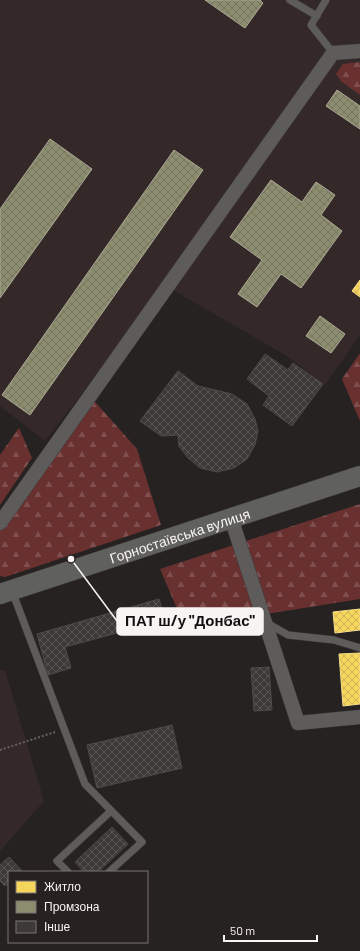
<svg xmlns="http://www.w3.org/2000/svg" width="360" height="951" font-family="Barlow,sans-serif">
<defs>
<pattern id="forest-firs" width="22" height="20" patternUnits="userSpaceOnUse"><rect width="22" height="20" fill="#68312f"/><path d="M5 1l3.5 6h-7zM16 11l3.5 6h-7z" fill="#7e4f4e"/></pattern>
<pattern id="homes-cross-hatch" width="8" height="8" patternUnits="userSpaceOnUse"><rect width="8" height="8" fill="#f6d55c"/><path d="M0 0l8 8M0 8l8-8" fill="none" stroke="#cbb257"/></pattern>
<pattern id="industry-cross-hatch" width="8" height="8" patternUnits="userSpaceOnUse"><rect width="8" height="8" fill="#8c8c6e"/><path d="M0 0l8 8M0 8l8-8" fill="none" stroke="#757561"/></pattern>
<pattern id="building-cross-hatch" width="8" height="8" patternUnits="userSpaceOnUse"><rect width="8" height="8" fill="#3c3938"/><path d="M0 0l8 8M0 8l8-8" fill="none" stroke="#595655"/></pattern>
</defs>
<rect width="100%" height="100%" fill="#262221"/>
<!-- built -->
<g fill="#342928">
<polygon points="0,0 360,0 360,335 325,385 287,356 166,286 45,441 0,406"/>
<polygon points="0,670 5,670 44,801 0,851"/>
</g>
<!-- forest -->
<g fill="url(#forest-firs)">
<polygon points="360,62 360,95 341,81 336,74 343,64"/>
<polygon points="360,353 360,421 342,379"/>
<polygon points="89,395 137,449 161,525 5,577 0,576 0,523"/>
<polygon points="19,428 32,458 0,505 0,455"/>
<polygon points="360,504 360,599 185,627 160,569"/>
</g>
<!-- homes -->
<g fill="url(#homes-cross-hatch)" stroke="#f7de89">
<polygon points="360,280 360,297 352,291"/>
<polygon points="360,609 360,630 335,633 333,612"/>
<polygon points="360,653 360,704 343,706 339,654"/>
</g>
<!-- industry -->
<g fill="url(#industry-cross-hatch)" stroke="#acab96">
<polygon points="205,0 260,0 263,3 245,28"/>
<polygon points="337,90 360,106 360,129 326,106"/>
<polygon points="50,139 92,169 0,298 0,209"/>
<polygon points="174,150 203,170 30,415 2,395"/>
<polygon points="271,180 302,202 316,182 335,195 321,215 342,231 301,288 281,274 257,307 238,294 262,260 230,237"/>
<polygon points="320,316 345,334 331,353 306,336"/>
</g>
<!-- building -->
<g fill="url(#building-cross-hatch)" stroke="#4d4a49">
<polygon points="265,354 288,370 293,363 323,384 292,426 263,405 269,396 247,379"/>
<polygon points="178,371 198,386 232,394 247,404 255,419 258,431 255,445 247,459 234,468 217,472 200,468 188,458 179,446 178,435 161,436 140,421"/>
<polygon points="159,599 165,620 65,647 71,668 48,675 37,634"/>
<polygon points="269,667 272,710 254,711 251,668"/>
<polygon points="172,725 182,768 97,788 87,745"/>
<polygon points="112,827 128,844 98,872 84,872 75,862"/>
<polygon points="9,857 22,871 9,872 9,883 5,886 0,881 0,865"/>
</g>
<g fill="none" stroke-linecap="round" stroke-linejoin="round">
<defs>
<g id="lane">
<polyline points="290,0 317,16"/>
<polyline points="326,0 311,25 333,53"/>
<polyline points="12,591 85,784 142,842 109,872"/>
<polyline points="267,623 288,635 334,640 360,648"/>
<polyline points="68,872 57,861 111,811"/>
</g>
<g id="street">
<polyline points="231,518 298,723 360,717"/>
<polyline points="0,523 333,53 360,51"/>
</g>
<g id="secondary">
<path id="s1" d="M0,594l360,-118"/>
</g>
</defs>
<!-- lane casing -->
<use href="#lane" stroke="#413e3d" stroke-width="8"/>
<!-- street casing -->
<use href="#street" stroke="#413e3d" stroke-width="15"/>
<!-- secondary casing -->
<use href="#secondary" stroke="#413e3d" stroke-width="21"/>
<!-- path -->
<polyline stroke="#646262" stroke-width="2" stroke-dasharray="2 2" stroke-linecap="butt" points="0,750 55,732"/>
<!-- lane -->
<use href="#lane" stroke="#5e5b5b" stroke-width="7"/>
<!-- street -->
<use href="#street" stroke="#5e5b5b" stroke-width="14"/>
<!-- secondary -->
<use href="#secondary" stroke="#60615f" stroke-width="20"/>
</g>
<g text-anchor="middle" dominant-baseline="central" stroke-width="4" stroke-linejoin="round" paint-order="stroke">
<!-- street labels -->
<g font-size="14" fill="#f8f4f3" stroke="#272120">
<text stroke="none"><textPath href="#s1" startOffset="189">Горностаївська вулиця</textPath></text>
</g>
</g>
<!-- callouts -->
<path fill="none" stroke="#f8f4f3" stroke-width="1.5" d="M71 559L117 621"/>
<circle fill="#f8f4f3" stroke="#272120" stroke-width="1.5" cx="71" cy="559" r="4"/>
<rect fill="#f8f4f3" stroke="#f8f4f3" stroke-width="1.5" x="117" y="608" width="146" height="27" rx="4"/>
<g font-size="15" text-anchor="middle" font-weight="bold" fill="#111">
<text x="190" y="626">ПАТ ш/у "Донбас"</text>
</g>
<!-- legend -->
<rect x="8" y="871" width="140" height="72" fill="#272120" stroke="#7b7574"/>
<rect x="16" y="881" width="20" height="12" fill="#f6d55c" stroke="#7b7574"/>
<text x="44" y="891" font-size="12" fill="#f8f4f3">Житло</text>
<rect x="16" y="901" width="20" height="12" fill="#8c8c6e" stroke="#7b7574"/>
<text x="44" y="911" font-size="12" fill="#f8f4f3">Промзона</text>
<rect x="16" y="921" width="20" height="12" fill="#3c3938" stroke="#7b7574"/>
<text x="44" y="931" font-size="12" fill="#f8f4f3">Інше</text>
<!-- scale -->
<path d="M224 935v6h93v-6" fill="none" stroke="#f8f4f3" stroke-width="2"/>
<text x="230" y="935" font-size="12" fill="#f8f4f3" stroke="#272120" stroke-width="3" paint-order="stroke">50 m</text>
</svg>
